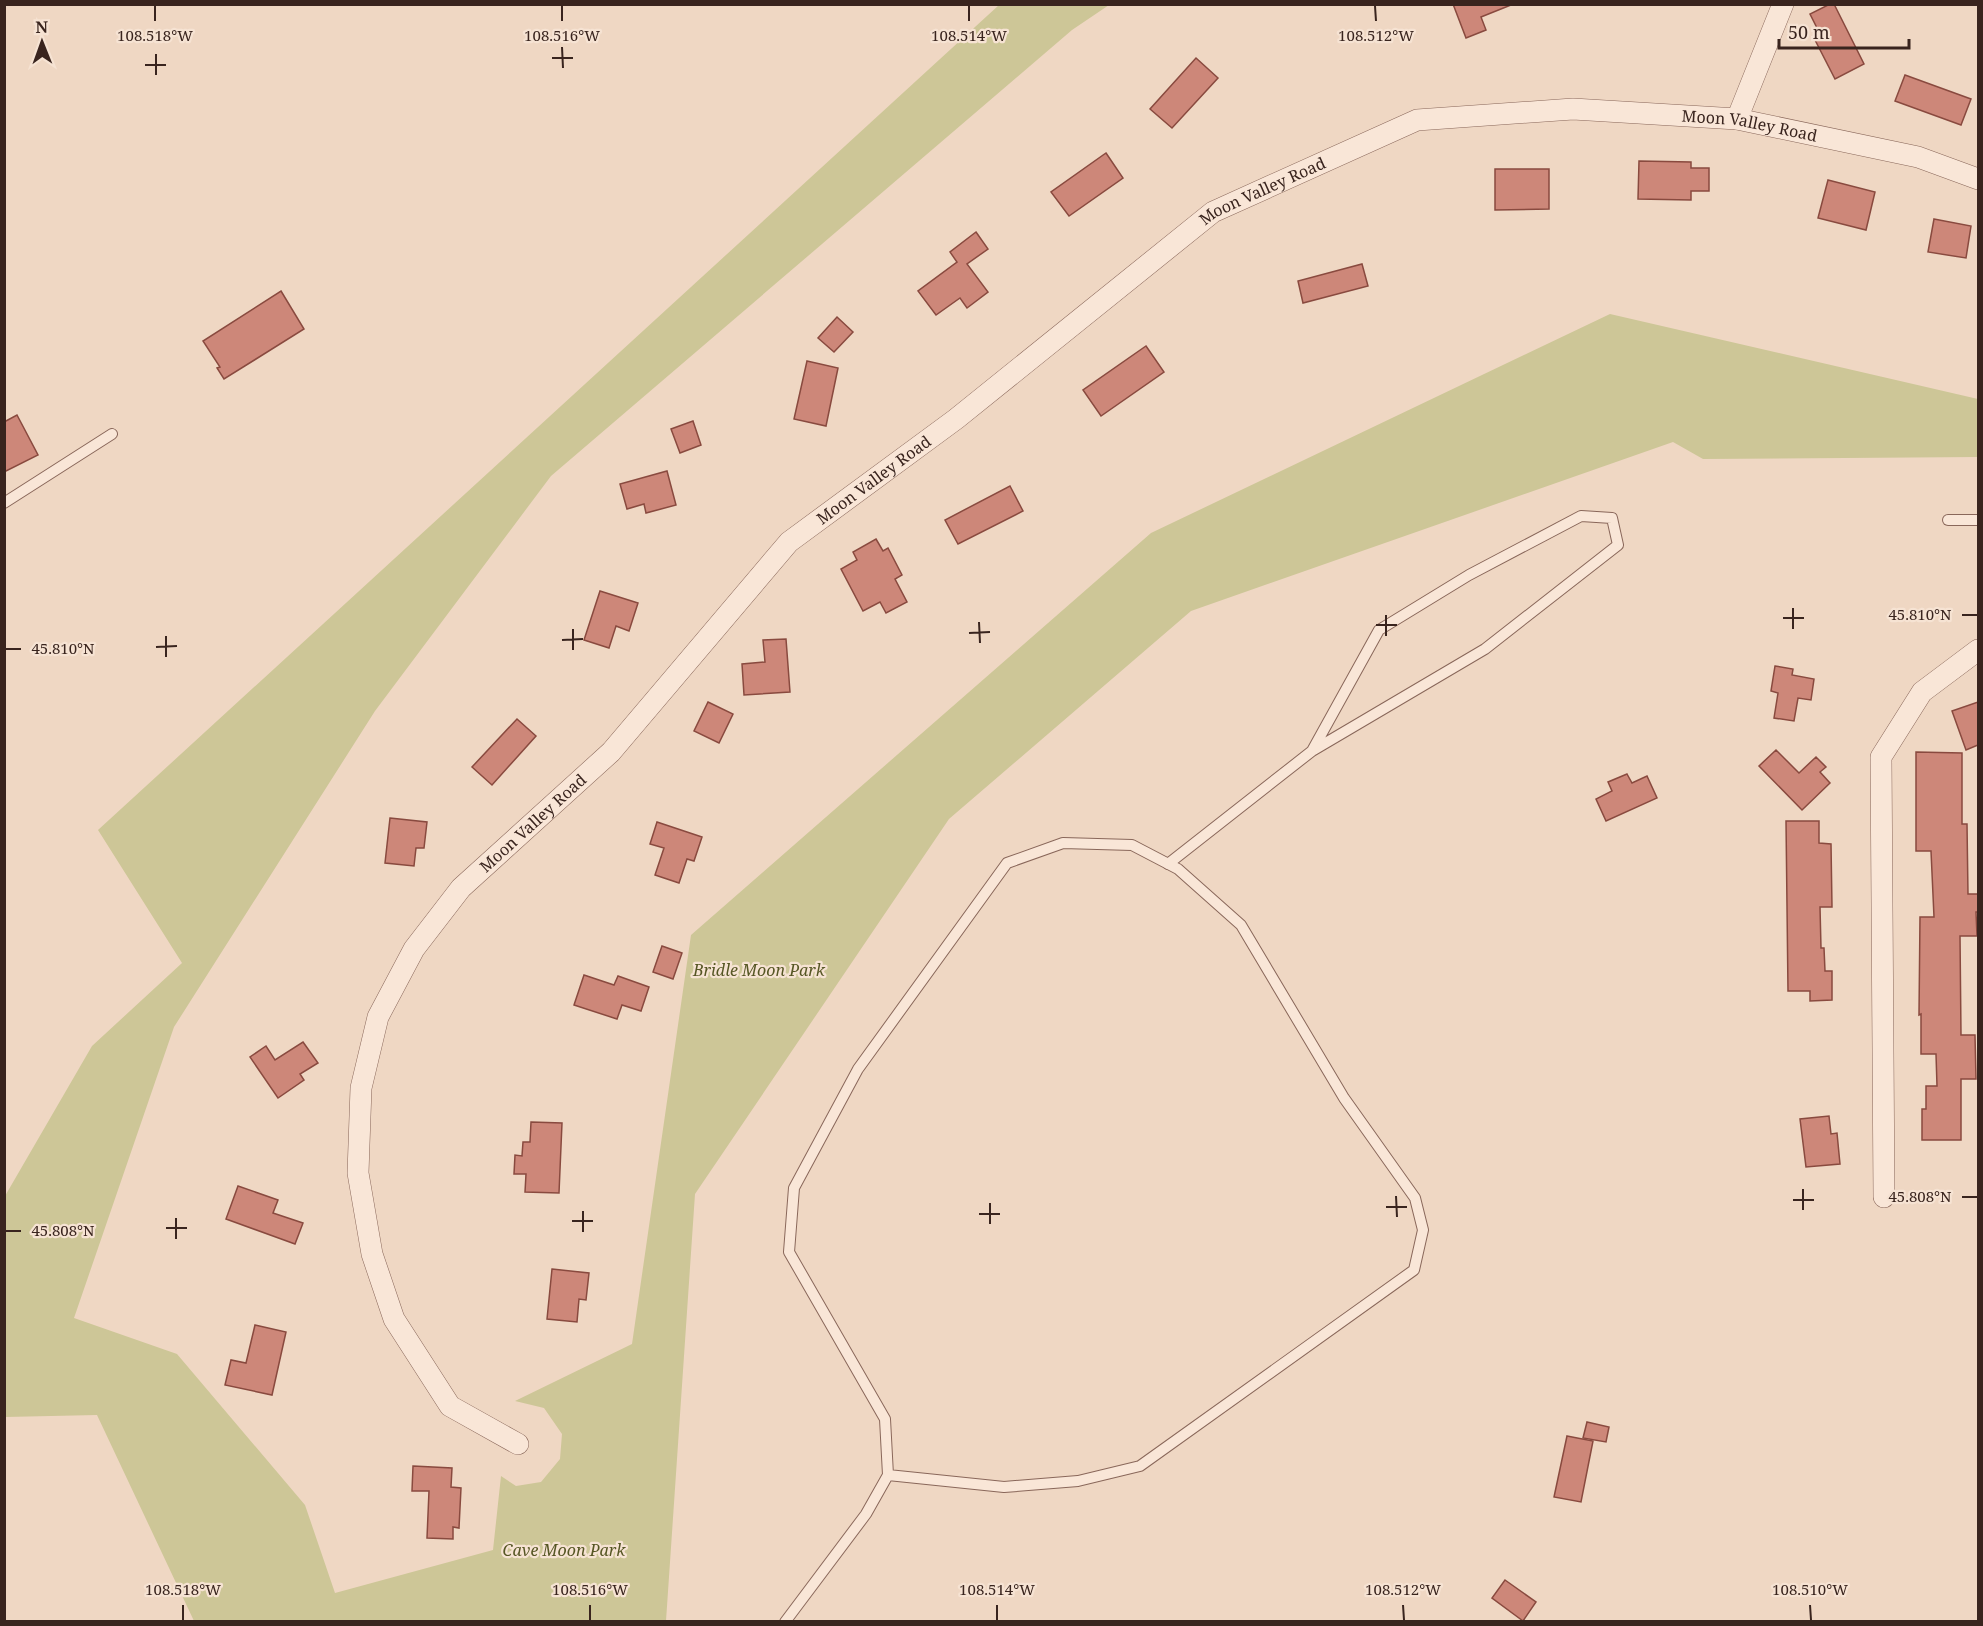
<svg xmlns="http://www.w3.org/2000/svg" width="1983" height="1626" font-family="'Noto Serif',serif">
<rect width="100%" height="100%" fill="#efd7c3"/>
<!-- green -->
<polygon fill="#cdc697" points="999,5 1109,5 1072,30 551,476 375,711 174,1027 74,1318 177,1354 305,1505 335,1593 493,1550 501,1476 516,1486 541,1482 560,1459 562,1434 544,1408 515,1401 632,1344 691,935 1151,533 1610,314 1978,399 1978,457 1703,459 1673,442 1191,611 949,819 695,1194 666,1621 194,1621 97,1415 5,1417 5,1196 92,1046 182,963 98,830"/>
<!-- building -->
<g fill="#cd8779" stroke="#894a3f" stroke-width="1.5">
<polygon points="1453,4 1511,4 1511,5 1481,17 1486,30 1466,38"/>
<polygon points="1830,4 1834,4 1864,64 1835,79 1814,38 1820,34 1810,14"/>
<polygon points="1196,58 1218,78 1172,128 1150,109"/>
<polygon points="1905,75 1971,99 1961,125 1895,101"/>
<polygon points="1106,153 1123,178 1069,216 1051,192"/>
<polygon points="1639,161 1691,162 1691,168 1709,168 1709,191 1691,191 1691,200 1638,199"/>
<polygon points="1495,169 1549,169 1549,209 1495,210"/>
<polygon points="1828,180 1875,192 1866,230 1818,218"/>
<polygon points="1934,219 1971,226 1966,258 1928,252"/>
<polygon points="976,232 988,249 967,264 988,292 967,308 960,298 936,315 918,291 957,262 950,252"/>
<polygon points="1362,264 1368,286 1303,303 1298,281"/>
<polygon points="281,291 304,329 224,379 217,368 220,367 203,341"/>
<polygon points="837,317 853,332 834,352 818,338"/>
<polygon points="1146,346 1164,372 1101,416 1083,390"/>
<polygon points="807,361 838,368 826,426 794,419"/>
<polygon points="17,415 38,455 4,472 4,422"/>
<polygon points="693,421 701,445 680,453 671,429"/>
<polygon points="667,471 676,505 646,513 644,504 627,509 620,484"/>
<polygon points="1010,486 1023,511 958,544 945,520"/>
<polygon points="876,539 883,551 888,548 902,575 895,579 907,602 886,613 880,602 863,611 841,569 857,560 853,552"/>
<polygon points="600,591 638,603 629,631 616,626 609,648 584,640"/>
<polygon points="786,639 790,692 744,695 742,664 765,662 763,640"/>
<polygon points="1775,666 1793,669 1792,675 1814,679 1811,700 1798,698 1794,721 1774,718 1778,693 1771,691"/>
<polygon points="708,702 733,714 719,743 694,731"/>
<polygon points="1978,702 1978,745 1966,750 1952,711"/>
<polygon points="517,719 536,736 492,785 472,767"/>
<polygon points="1776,750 1799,773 1816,757 1826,767 1820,772 1830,783 1802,810 1759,766"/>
<polygon points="1916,752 1962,753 1962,824 1967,824 1968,894 1978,894 1978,912 1976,912 1977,936 1960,936 1961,1035 1975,1035 1976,1079 1961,1079 1961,1140 1922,1140 1922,1109 1926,1109 1926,1086 1937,1086 1936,1054 1921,1054 1921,1014 1919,1015 1920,917 1934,917 1931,851 1916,851"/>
<polygon points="1627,774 1632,783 1647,776 1657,798 1606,821 1596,799 1612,791 1608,782"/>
<polygon points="390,818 427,822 424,848 416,848 414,866 385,863"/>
<polygon points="1786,821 1819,821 1819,843 1831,844 1832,907 1820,907 1821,948 1824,948 1825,971 1832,971 1832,1000 1810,1001 1810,991 1788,991"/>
<polygon points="657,822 702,837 694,861 687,859 679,883 655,875 664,848 650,844"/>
<polygon points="662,946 682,953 673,979 653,972"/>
<polygon points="584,975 614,985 618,976 649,987 641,1011 622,1005 617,1019 574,1005"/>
<polygon points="303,1042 318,1063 300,1074 304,1080 278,1098 250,1057 266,1046 275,1060"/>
<polygon points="1829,1116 1831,1134 1837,1133 1840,1164 1806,1167 1800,1119"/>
<polygon points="531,1122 562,1123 559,1193 525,1192 526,1174 514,1174 515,1155 522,1156 523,1142 530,1142"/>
<polygon points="238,1186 278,1200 273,1213 303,1223 295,1244 226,1219"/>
<polygon points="552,1269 589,1273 586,1300 579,1299 577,1322 547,1319"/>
<polygon points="255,1325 286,1332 272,1395 225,1385 231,1360 246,1363"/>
<polygon points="1587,1422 1609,1427 1606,1442 1583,1438"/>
<polygon points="1567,1436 1593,1441 1581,1502 1554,1497"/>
<polygon points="413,1466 452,1468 451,1487 461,1488 459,1528 453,1527 453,1539 427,1538 429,1491 412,1491"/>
<polygon points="1505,1580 1536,1602 1523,1621 1492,1598"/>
</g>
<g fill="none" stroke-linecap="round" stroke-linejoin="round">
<defs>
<g id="lane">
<polyline points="4,503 112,434"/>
<polyline points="1948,520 1978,520"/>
<polyline points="1168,864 1312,751 1379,630 1469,575 1581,516 1612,518 1618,545 1485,649 1312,751"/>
<polyline points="785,1622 866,1514 888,1475 885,1419 789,1252 794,1188 858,1069 1007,863 1063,843 1132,845 1178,869 1241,925 1344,1098 1415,1198 1423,1230 1414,1270 1140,1466 1078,1481 1004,1487 888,1475"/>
</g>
<g id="street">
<polyline points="1737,119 1783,4"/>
<polyline points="1884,1197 1881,757 1922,692 1978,650"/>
<path id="s1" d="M518,1444l-68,-38 -56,-87 -22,-65 -14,-81 3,-85 17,-71 36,-68 47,-61 150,-136 178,-210 167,-123 257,-207 204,-92 156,-11 164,10 181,38 60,22"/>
</g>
</defs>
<!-- lane casing -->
<use href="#lane" stroke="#89675a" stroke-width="12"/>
<!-- street casing -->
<use href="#street" stroke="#89675a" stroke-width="22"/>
<!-- lane -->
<use href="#lane" stroke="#f9e6d7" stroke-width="10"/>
<!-- street -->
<use href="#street" stroke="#f9e6d7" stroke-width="21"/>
</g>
<!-- ticks -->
<path fill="none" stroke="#39241e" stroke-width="2" d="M155,6v15M562,6v15M969,6v15M1375,6l1,15M562,47l1,21M156,54v21M552,58h21M145,65h21M1793,608v21M1386,615v21M1962,615h15M1783,618h21M979,622l1,21M1376,625h21M573,629v21M969,633l21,-1M166,636v21M562,640l21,-1M156,647l21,-1M6,649h15M1803,1189v21M1396,1196l1,21M1962,1197h15M1793,1200h21M990,1203v21M1386,1207h21M583,1211v21M979,1214h21M176,1218v21M572,1221h21M166,1228h21M6,1231h15M183,1605v15M590,1605v15M997,1605v15M1403,1605l1,15M1810,1605l1,15"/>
<g text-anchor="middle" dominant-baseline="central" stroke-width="4.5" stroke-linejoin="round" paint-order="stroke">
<!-- street labels -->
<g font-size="16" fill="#39241e" stroke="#f6e3d3">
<text stroke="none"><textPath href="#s1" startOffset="2217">Moon Valley Road</textPath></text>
<text stroke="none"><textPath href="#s1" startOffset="1713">Moon Valley Road</textPath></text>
<text stroke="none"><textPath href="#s1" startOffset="1227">Moon Valley Road</textPath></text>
<text stroke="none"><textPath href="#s1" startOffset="741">Moon Valley Road</textPath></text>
</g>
<!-- park labels -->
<g font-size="16" font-style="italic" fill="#565624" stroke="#f6e3d3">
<text x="759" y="970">Bridle Moon Park</text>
<text x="564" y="1550">Cave Moon Park</text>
</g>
</g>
<g font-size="15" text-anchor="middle" fill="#39241e" stroke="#f6e3d3" stroke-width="4.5" stroke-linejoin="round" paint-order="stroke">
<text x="155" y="41">108.518°W</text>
<text x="562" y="41">108.516°W</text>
<text x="969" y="41">108.514°W</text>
<text x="1376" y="41">108.512°W</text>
<text x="1920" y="620">45.810°N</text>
<text x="63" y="654">45.810°N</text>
<text x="1920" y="1202">45.808°N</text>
<text x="63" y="1236">45.808°N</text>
<text x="183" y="1595">108.518°W</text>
<text x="590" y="1595">108.516°W</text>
<text x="997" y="1595">108.514°W</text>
<text x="1403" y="1595">108.512°W</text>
<text x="1810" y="1595">108.510°W</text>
</g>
<!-- border -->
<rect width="1983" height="1626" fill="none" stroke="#39241e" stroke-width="12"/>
<!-- north arrow -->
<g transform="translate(42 42) rotate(359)" stroke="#f6e3d3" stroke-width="4.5" paint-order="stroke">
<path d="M0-4.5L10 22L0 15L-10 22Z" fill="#39241e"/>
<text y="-9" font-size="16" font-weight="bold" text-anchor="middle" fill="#39241e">N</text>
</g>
<!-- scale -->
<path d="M1779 39v9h130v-9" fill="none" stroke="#39241e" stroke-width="3"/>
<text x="1788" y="39" font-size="18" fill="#39241e" stroke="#f6e3d3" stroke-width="4.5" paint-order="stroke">50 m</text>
</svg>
